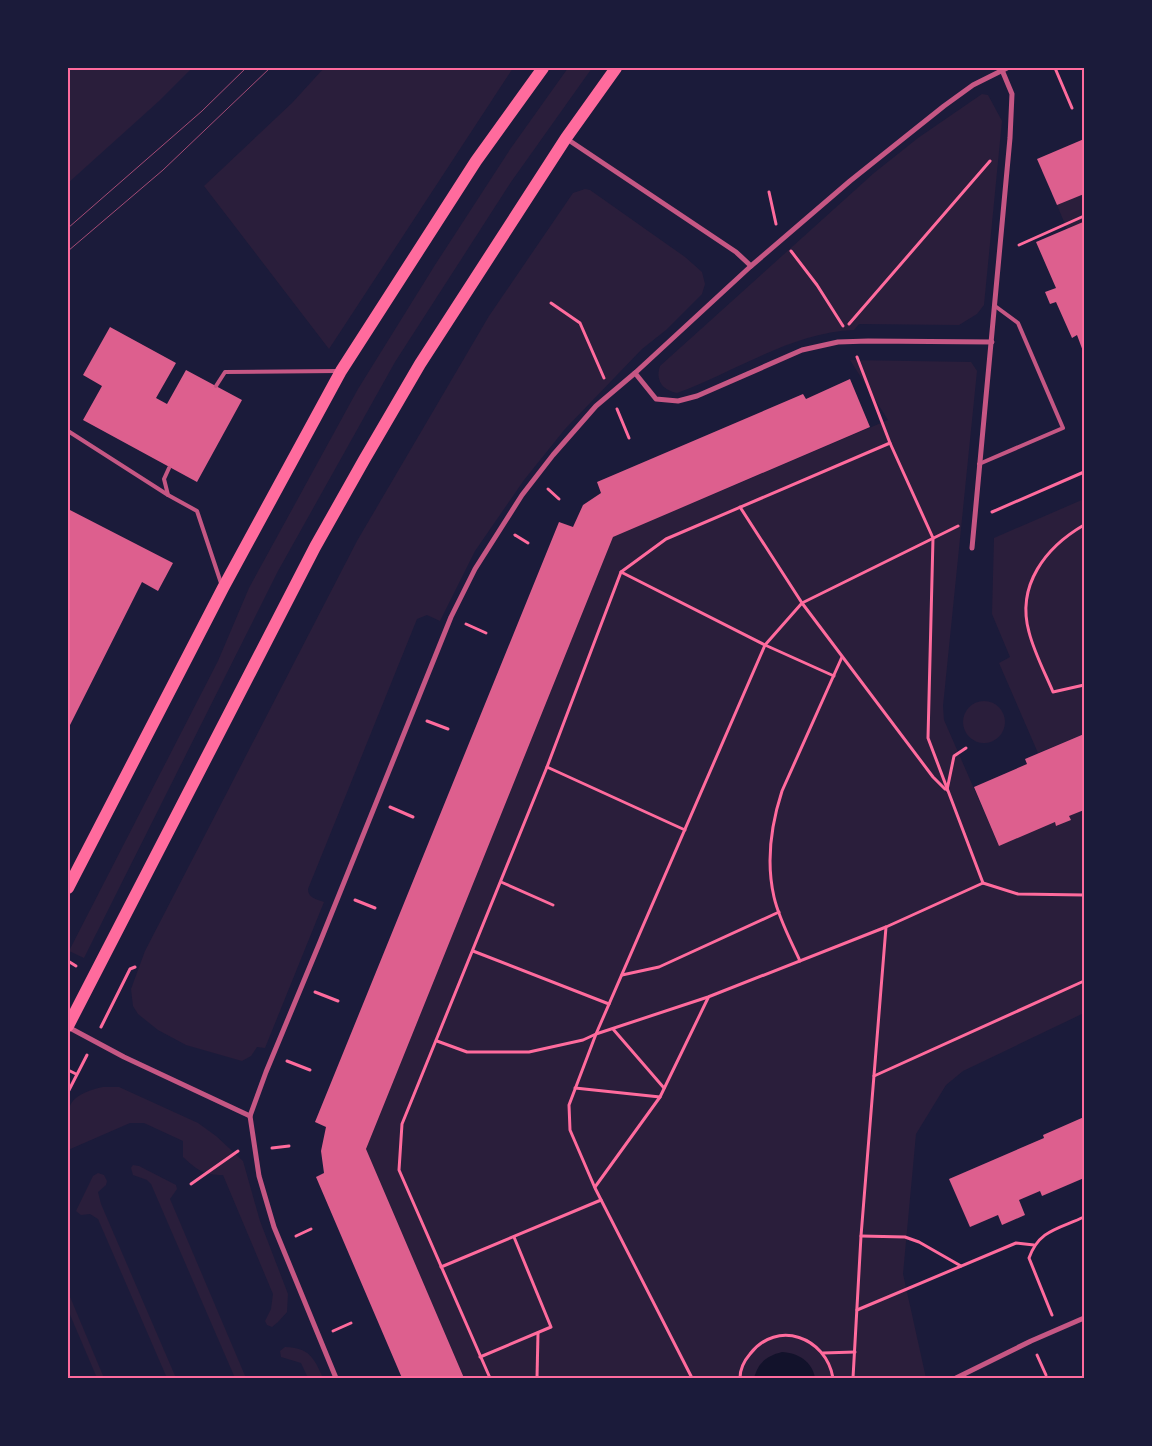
<svg xmlns="http://www.w3.org/2000/svg" width="1152" height="1446" font-family="Manrope,sans-serif">
<rect width="100%" height="100%" fill="#1b1b3a"/>
<!-- green -->
<g fill="#2a1e3b">
<polygon points="68,68 192,68 159,101 68,183"/>
<polygon points="324,68 513,68 329,349 204,186 292,103"/>
<polygon points="568,68 592,68 511,182 395,362 278,571 84,958 69,951 218,661 249,588 358,389 435,265 511,148"/>
<path d="M982,94l6,1 14,26 -18,184 -7,9 -18,11 -100,-1 -5,6c-61,2 -120,42 -177,63 -14,-3 -22,-12 -17,-27l214,-193 44,-35z"/>
<path d="M585,189l5,1 95,67 17,15 3,12 -3,10 -36,36 -24,19 -77,80 -41,51 -49,71 -35,70 -13,-6 -10,4 -109,270c0,9 8,10 16,13l-59,146 -8,-1 -6,9 -9,5 -56,-16 -28,-15 -20,-16 -5,-8 -2,-17 14,-38 212,-410 132,-225 84,-123z"/>
<polygon points="1084,194 1084,225 1083,222 1067,229 1057,205"/>
<polygon points="850,360 971,362 977,371 943,706 944,720 999,846 1055,822 1057,826 1071,820 1069,816 1084,810 1084,1013 963,1071 946,1085 916,1134 903,1274 926,1378 464,1378 366,1149 613,537 888,420"/>
<polygon points="1084,499 1084,734 1038,753 999,663 1010,657 992,614 994,538"/>
<circle cx="984" cy="722" r="21"/>
<path d="M103,1087h16l79,36 18,13 27,25 17,60 28,73 -1,18 -9,10 -6,5 -5,-2 -2,-4 6,-12 2,-15 -50,-119c-19,0 -26,-5 -40,-18v-16l-39,-18h-14l-62,27c0,-37 -9,-53 35,-63z"/>
<polygon points="133,1165 139,1166 176,1185 177,1189 170,1199 246,1378 235,1378 151,1184 147,1180 133,1175 131,1168"/>
<polygon points="98,1173 104,1175 107,1181 106,1185 98,1192 101,1204 176,1378 167,1378 98,1219 90,1214 81,1215 76,1211 93,1176"/>
<polygon points="68,1292 104,1378 97,1378 68,1310"/>
<path d="M285,1347c25,1 29,11 38,31h-15l-7,-15 -20,-6 -1,-6z"/>
</g>
<!-- water -->
<path fill="#12122b" d="M782,1352c16,1 30,9 33,26h-61c4,-15 12,-22 28,-26z"/>
<!-- building -->
<g fill="#dd5f8e">
<polygon points="1084,139 1084,194 1057,205 1037,159"/>
<polygon points="1083,222 1084,225 1084,354 1077,335 1072,338 1056,302 1050,304 1045,292 1056,288 1036,242"/>
<polygon points="110,327 176,363 156,398 167,404 186,370 242,400 197,482 83,420 102,386 83,375"/>
<polygon points="850,379 870,427 613,537 366,1149 464,1378 402,1378 316,1177 324,1173 321,1151 326,1127 315,1122 559,522 573,527 583,505 601,493 597,482 803,394 806,399"/>
<polygon points="68,509 173,563 158,591 142,582 68,729"/>
<polygon points="1084,734 1084,810 1069,816 1071,820 1056,826 1055,822 999,846 974,787 1027,764 1025,759"/>
<polygon points="1084,1117 1084,1178 1042,1196 1040,1191 1019,1200 1025,1215 1002,1225 998,1215 970,1227 949,1179 1044,1138 1043,1135"/>
</g>
<g fill="none" stroke-linecap="round" stroke-linejoin="round">
<!-- path -->
<g stroke="#ff6b9d" stroke-width="3">
<polyline points="1055,68 1072,108"/>
<polyline points="769,192 776,224"/>
<polyline points="1019,245 1084,216"/>
<polyline points="791,251 817,285 843,326"/>
<polyline points="551,303 580,323 604,378"/>
<polyline points="849,324 990,161"/>
<polyline points="857,357 890,443 933,538 928,738 983,883"/>
<polyline points="617,409 629,438"/>
<polyline points="548,489 559,499"/>
<polyline points="740,507 802,603 933,777 945,789"/>
<polyline points="992,512 1084,472"/>
<path d="M1084,525c-38,22 -68,60 -55,107 5,20 16,41 24,60l31,-7"/>
<polyline points="515,535 528,543"/>
<polyline points="621,572 765,645 834,676"/>
<polyline points="466,624 486,633"/>
<polyline points="427,721 448,729"/>
<polyline points="547,767 685,830"/>
<polyline points="947,790 954,756 966,748"/>
<polyline points="390,807 413,817"/>
<polyline points="501,882 553,905"/>
<polyline points="355,900 375,908"/>
<polyline points="473,951 609,1004"/>
<polyline points="68,961 76,966"/>
<path d="M800,961c-9,-20 -21,-42 -26,-64 -8,-35 -3,-72 8,-106l60,-134"/>
<polyline points="622,975 659,967 779,912"/>
<polyline points="315,992 338,1001"/>
<polyline points="101,1027 130,969 135,967"/>
<polyline points="613,1029 664,1088"/>
<polyline points="437,1041 467,1052 529,1052 583,1040 596,1034 708,997 886,927 983,883 1018,894 1084,895"/>
<polyline points="287,1061 310,1070"/>
<polyline points="68,1070 76,1074"/>
<polyline points="874,1076 1084,981"/>
<polyline points="575,1088 660,1097"/>
<polyline points="68,1092 87,1055"/>
<polyline points="272,1148 289,1146"/>
<polyline points="191,1184 238,1151"/>
<polyline points="595,1187 660,1097 708,998"/>
<polyline points="296,1236 311,1229"/>
<polyline points="861,1236 905,1237 919,1242 961,1266"/>
<polyline points="441,1267 601,1200"/>
<polyline points="857,1310 1016,1243 1034,1245"/>
<path d="M1052,1315l-23,-57c10,-28 29,-29 55,-41"/>
<polyline points="333,1331 351,1323"/>
<polyline points="823,1353 855,1352"/>
<polyline points="1037,1355 1046,1375"/>
<polyline points="480,1357 551,1327 514,1237"/>
<polyline points="490,1378 399,1170 402,1124 547,767 621,572 666,539 890,443"/>
<polyline points="537,1378 538,1333"/>
<polyline points="692,1378 595,1188 570,1130 569,1105 596,1034 765,645 802,603 958,526"/>
<path d="M740,1378c0,-9 4,-17 10,-24 27,-35 76,-17 83,24"/>
<polyline points="853,1378 861,1236 886,927"/>
</g>
<!-- service -->
<g stroke="#c65784" stroke-width="4">
<polyline points="216,386 225,372 338,371"/>
<polyline points="68,431 168,495"/>
<polyline points="979,464 1063,428 1018,323 995,306"/>
<polyline points="169,468 164,479 168,495 197,511 221,583"/>
</g>
<!-- minor -->
<g stroke="#c65784" stroke-width="5">
<polyline points="567,139 736,252 751,266"/>
<polyline points="635,373 656,399 678,401 697,396 802,350 838,342 868,341 992,342"/>
<polyline points="972,548 1010,138 1012,94 1002,70"/>
<polyline points="68,1027 124,1057 250,1116"/>
<polyline points="336,1378 274,1227 259,1176 250,1116 266,1072 320,942 451,617 475,569 522,495 553,455 596,406 635,373 751,266 850,181 944,106 973,85 1007,68"/>
<polyline points="956,1378 1031,1341 1084,1318"/>
</g>
<!-- primary -->
<g stroke="#ff6b9d" stroke-width="12">
<polyline points="68,888 223,588 341,371 476,161 543,68"/>
<polyline points="68,1026 315,547 364,460 420,364 566,138 616,68"/>
</g>
<!-- tram -->
<g stroke="#a44b75" stroke-width="1">
<polyline points="68,228 202,111 246,68"/>
<polyline points="68,251 163,170 270,68"/>
</g>
</g>
<!-- border -->
<rect width="1152" height="1446" fill="none" stroke="#1b1b3a" stroke-width="138"/>
<rect x="69" y="69" width="1014" height="1308" fill="none" stroke="#ff6b9d" stroke-width="2"/>
</svg>
